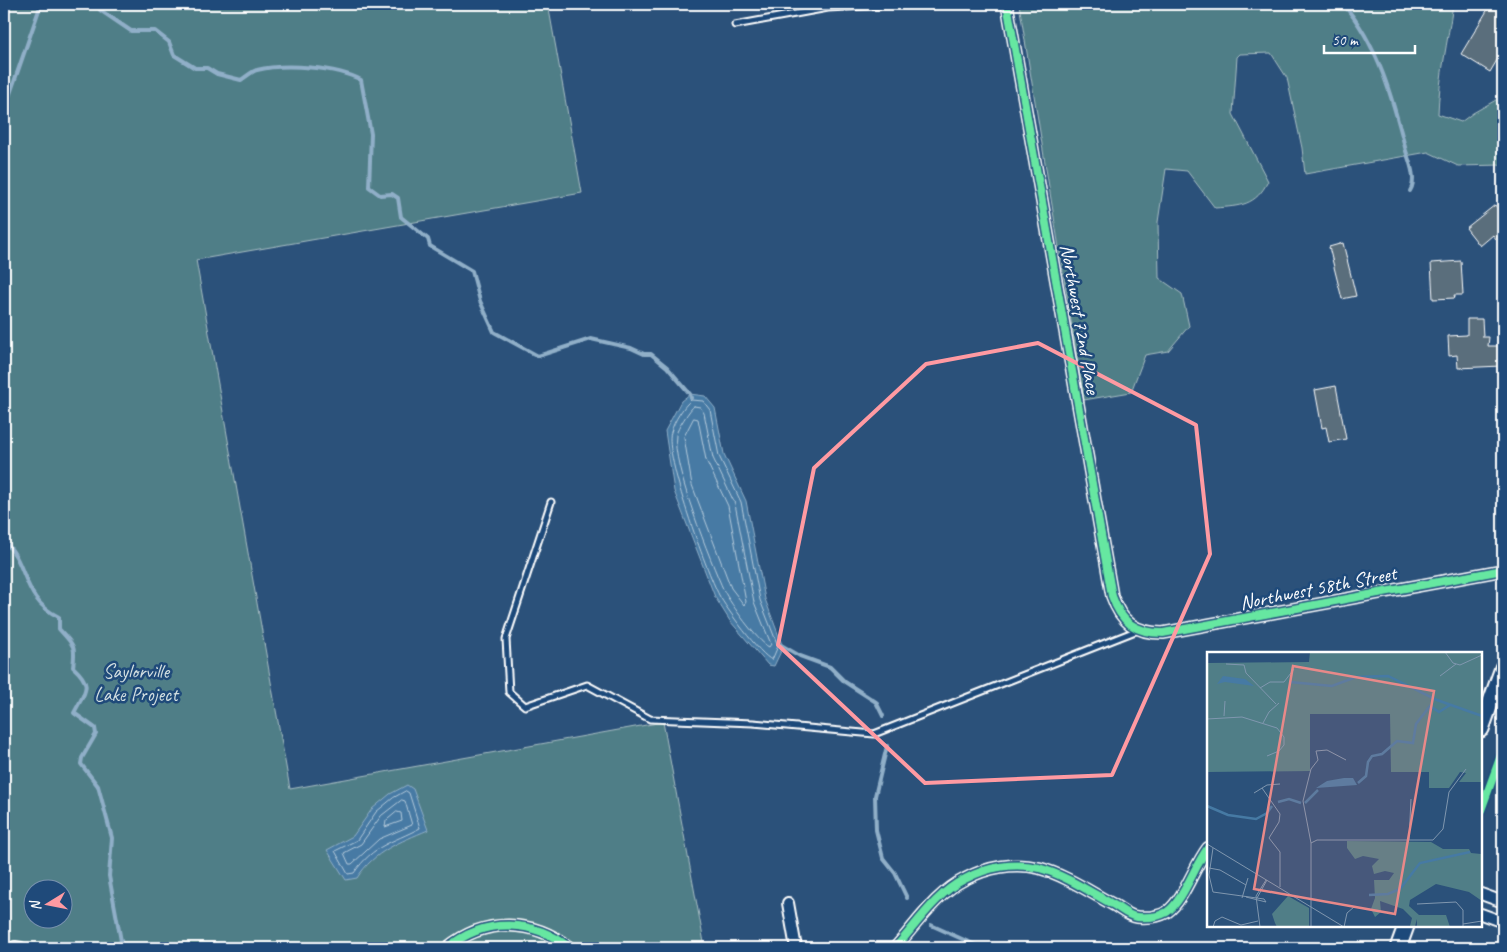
<svg xmlns="http://www.w3.org/2000/svg" width="1507" height="952" font-family="Caveat,sans-serif">
<rect width="100%" height="100%" fill="#2b517a"/>
<filter id="ink" filterUnits="userSpaceOnUse"><feTurbulence type="fractalNoise" baseFrequency=".02" numOctaves="2"/><feDisplacementMap in="SourceGraphic" scale="10" xChannelSelector="R" yChannelSelector="G"/><feConvolveMatrix kernelMatrix="1 2 1 2 8 2 1 2 1" color-interpolation-filters="sRGB"/></filter>
<g filter="url(#ink)">
<!-- green -->
<g fill="#507e87" stroke="#a8bec3" fill-rule="evenodd">
<path d="M4,4h544l34,189 -386,67 94,529 373,-67 42,226h-701zM32,890h30v30h-30z"/>
<path d="M1019,4h434c-5,37 -14,73 -15,110l23,8 12,-9 30,-17v69l-45,1 -30,-14 -123,22 -3,-26 -15,-70 -16,-25 -31,1 -3,3 -4,57 35,67c-12,25 -28,25 -53,27l-28,-37 -21,-2 -8,53 1,56 23,16 7,32 -21,25 -23,4 -14,37 -47,8z"/>
</g>
<!-- water -->
<g fill="#467aa4" stroke="#90afc8">
<polygon points="690,394 705,396 715,408 724,454 746,501 765,599 783,647 774,666 768,665 730,621 715,597 674,491 665,431 681,401"/>
<path d="M407,785l6,4 15,41c-28,12 -54,21 -71,48l-11,2 -19,-30 26,-14 19,-27 18,-15z"/>
</g>
<g fill="none" stroke-linecap="round" stroke-linejoin="round">
<!-- shore -->
<g stroke="#b5cadb" stroke-width="1">
<path d="M691,400l12,1 7,9 9,46 22,46 19,98 18,46 -6,14c-12,-5 -46,-52 -53,-65 -12,-23 -56,-141 -48,-163 3,-11 12,-25 20,-32z"/>
<path d="M694,406l6,1 4,6 9,45 22,46 19,98 17,42 -2,3c-12,-6 -38,-43 -45,-56 -13,-29 -53,-128 -48,-156 1,-6 14,-26 18,-29z"/>
<polygon points="694,418 698,419 706,460 728,506 746,602 744,605 731,588 692,485 684,437"/>
<path d="M406,791l3,2 11,35c-28,15 -46,16 -66,45l-6,1 -13,-23 22,-11 19,-28 17,-14z"/>
<polygon points="402,800 405,801 412,825 379,839 352,864 349,864 344,853 361,844 381,816"/>
<polygon points="397,812 401,813 402,821 385,827 386,821"/>
</g>
<!-- stream -->
<g stroke="#90afc8" stroke-width="4">
<path d="M99,4l1,6 31,21h24l14,11 5,13 21,13h12l10,6 24,6c5,-3 11,-9 16,-10 27,-7 80,-3 104,10l10,54 -2,53 11,8 12,-1 6,4 3,19 27,22 2,7 42,25 8,30 14,31 44,24 53,-17 40,9 13,6h7l16,13 23,27 1,4"/>
<path d="M1343,4c35,40 50,96 63,147 4,12 11,29 4,40"/>
<polyline points="4,111 41,4"/>
<path d="M4,541c25,23 17,58 55,76v12c15,16 17,17 14,38 21,19 12,24 1,46l21,15 1,6 -14,24 -1,6 17,22 14,52 -3,38 12,65 -5,7"/>
<polyline points="781,645 800,656 830,667 845,682 876,702 883,716"/>
<polyline points="887,746 875,796 876,830 883,858 895,873 907,898"/>
<polyline points="931,925 982,948"/>
</g>
</g>
<!-- building -->
<g fill="#5a6e7c" stroke="#fff">
<polygon points="1491,4 1503,4 1503,50 1490,72 1461,54"/>
<polygon points="1495,205 1503,215 1503,221 1499,225 1503,233 1496,239 1493,235 1480,246 1466,228"/>
<polygon points="1343,243 1356,296 1342,299 1329,247"/>
<polygon points="1461,261 1463,295 1454,295 1455,298 1433,299 1431,263"/>
<polygon points="1467,319 1482,319 1483,337 1489,337 1488,346 1500,346 1501,366 1458,368 1457,355 1449,356 1448,336 1467,335"/>
<polygon points="1336,386 1346,439 1329,442 1326,427 1322,428 1315,390"/>
</g>
<g fill="none" stroke-linecap="round" stroke-linejoin="round">
<defs>
<g id="lane">
<polyline points="735,25 828,8 901,4"/>
<polyline points="551,502 506,639 509,692 525,706 587,685 650,719 753,723 874,734 1138,630"/>
</g>
<g id="street">
<path d="M1007,4l105,592c9,26 23,37 51,37l340,-63"/>
<polyline points="1481,894 1503,902"/>
<polyline points="788,903 796,948"/>
<polyline points="1481,914 1503,922"/>
<polyline points="15,947 21,948"/>
<path d="M447,948c38,-31 86,-29 123,0"/>
<path d="M895,948c21,-23 41,-55 70,-69 22,-12 49,-17 74,-11 26,7 51,24 75,37 7,4 14,11 23,12 10,1 21,0 30,-5 17,-12 27,-46 41,-64"/>
</g>
<g id="secondary">
<polyline points="1481,729 1503,668"/>
<polyline points="1398,948 1406,926"/>
</g>
</defs>
<!-- lane casing -->
<use href="#lane" stroke="#fff" stroke-width="9"/>
<!-- street casing -->
<use href="#street" stroke="#fff" stroke-width="14"/>
<!-- secondary casing -->
<use href="#secondary" stroke="#fff" stroke-width="19"/>
<!-- lane -->
<use href="#lane" stroke="#1f4a7a" stroke-width="5"/>
<!-- street -->
<use href="#street" stroke="#1f4a7a" stroke-width="10"/>
<!-- secondary -->
<use href="#secondary" stroke="#1f4a7a" stroke-width="15"/>
<defs>
<g id="cycleway">
<path d="M1007,4l105,592c9,26 23,37 51,37l340,-63"/>
<polyline points="1481,810 1503,750"/>
<path d="M447,948c38,-31 86,-29 123,0"/>
<path d="M895,948c21,-23 41,-55 70,-69 22,-12 49,-17 74,-11 26,7 51,24 75,37 7,4 14,11 23,12 10,1 21,0 30,-5 17,-12 27,-46 41,-64"/>
</g>
</defs>
<!-- cycleway casing -->
<use href="#cycleway" stroke="#1f4a7a" stroke-width="11"/>
<!-- cycleway -->
<use href="#cycleway" stroke="#66e7a1" stroke-width="8"/>
</g>
</g>
<!-- marked area -->
<path fill="none" stroke="#ff9aa2" stroke-width="4" stroke-linejoin="round" d="M1038,343l158,82 14,129 -98,221 -187,8 -147,-138 36,-177 112,-104z"/>
<g text-anchor="middle" dominant-baseline="central" stroke-width="5" stroke-linejoin="round" paint-order="stroke">
<!-- street labels -->
<g font-size="20" fill="#fff" stroke="#1f4a7a">
<text transform="translate(1080 319) rotate(80)">Northwest 72nd Place</text>
<text transform="translate(1318 588) rotate(-11)">Northwest 58th Street</text>
</g>
<!-- park labels -->
<g font-size="20" fill="#d3dfe1" stroke="#1f4a7a">
<text x="136" y="671">Saylorville<tspan x="136" dy="23">Lake Project</tspan></text>
</g>
</g>
<!-- overview -->
<g transform="translate(1207 652)">
<rect width="275" height="275" fill="#2b517a"/>
<path d="M103,0h172v130h-23l7,-9 -6,-1 -11,16h-20v-16h-38l-1,-58h-80v57l-103,1v-109l102,-1zM140,189l84,1 12,7h26l2,4 10,1 1,47 -13,-9 -33,-8 -26,16 -1,6 10,9h27l4,12h-33v-8l-2,7h-5l2,-8 -9,-9 -23,-8 1,11 -6,5 -4,-8 4,-11 -1,-18h15l5,-7 -9,-2 -11,3 -2,-8 7,-7 -16,-3 -8,3 -8,-11zM81,244l21,12v19h-32l-2,-4 -3,-9z" fill="#507e87"/>
<path d="M16,24l22,3 9,7 -29,-4 -8,2zM137,126h9l4,7 -41,3 11,-7z" fill="#467aa4"/>
<path fill="none" stroke="#467aa4" stroke-width="2.5" d="M83,30l42,4 24,-9 32,-1 49,24 45,16M151,131l8,-7 2,-14 4,-6 10,-2 15,-13 16,2 3,-19 14,-18 9,6 11,-7M71,150l11,-3 12,4M98,151l13,-13M0,154l21,9 28,4 11,-6 5,-7M162,243l19,-1 12,-5 20,-26 50,-11"/>
<path fill="none" stroke="#8097af" stroke-width="1" d="M238,0l8,11 7,2 22,-10M19,12l18,1 2,8 30,31M233,24l16,-12M53,36l10,-6h14l10,-13M17,64l1,-15M0,67l35,-2 35,11 7,9v8l-5,6 -12,5M56,71l6,-11 10,-9M55,136l18,26 -1,8 -10,16 11,14v35M47,141l13,-8 13,-1M202,188l2,-41M104,191l6,-3h116l10,-11 6,-37 17,-23M0,192l137,83M6,196l-4,27 4,17M2,216l11,2 26,15M6,240l51,7 2,3 -20,-5M35,246l6,-20M50,246l10,-18M210,252l39,-2 7,8v17M104,254v-63l-8,-42 8,-32 7,-9 -2,-9 11,-1 19,10M104,254v21M256,272l19,-3M6,275l2,-6 7,-4 19,8 17,-4M53,275l-4,-31 10,-16M137,275l3,-14 7,-6"/>
<path fill="#e88989" fill-opacity="0.15" stroke="#e88989" stroke-width="2.5" d="M86,14l141,25 -39,223 -141,-25z"/>
<rect width="275" height="275" fill="none" stroke="#fff" stroke-width="2.5"/>
</g>
<!-- margin -->
<rect width="1507" height="952" fill="none" stroke="#1f4a7a" stroke-width="20"/>
<rect x="10" y="10" width="1487" height="932" fill="none" stroke="#fff" stroke-width="2" filter="url(#ink)"/>
<!-- north arrow -->
<g transform="translate(48 904) rotate(260)"><circle r="24" fill="#1f4a7a" stroke="#7992af"/>
<path d="M0-4L9 19L0 12L-9 19Z" fill="#ff9aa2"/>
<text y="-8" font-size="14" font-weight="bold" text-anchor="middle" fill="#ffffff">N</text>
</g>
<!-- scale -->
<path d="M1324 45v8h91v-8" fill="none" stroke="#ffffff" stroke-width="2.5"/>
<text x="1332" y="45" font-size="15" fill="#ffffff" stroke="#1f4a7a" stroke-width="4" paint-order="stroke">50 m</text>
</svg>
